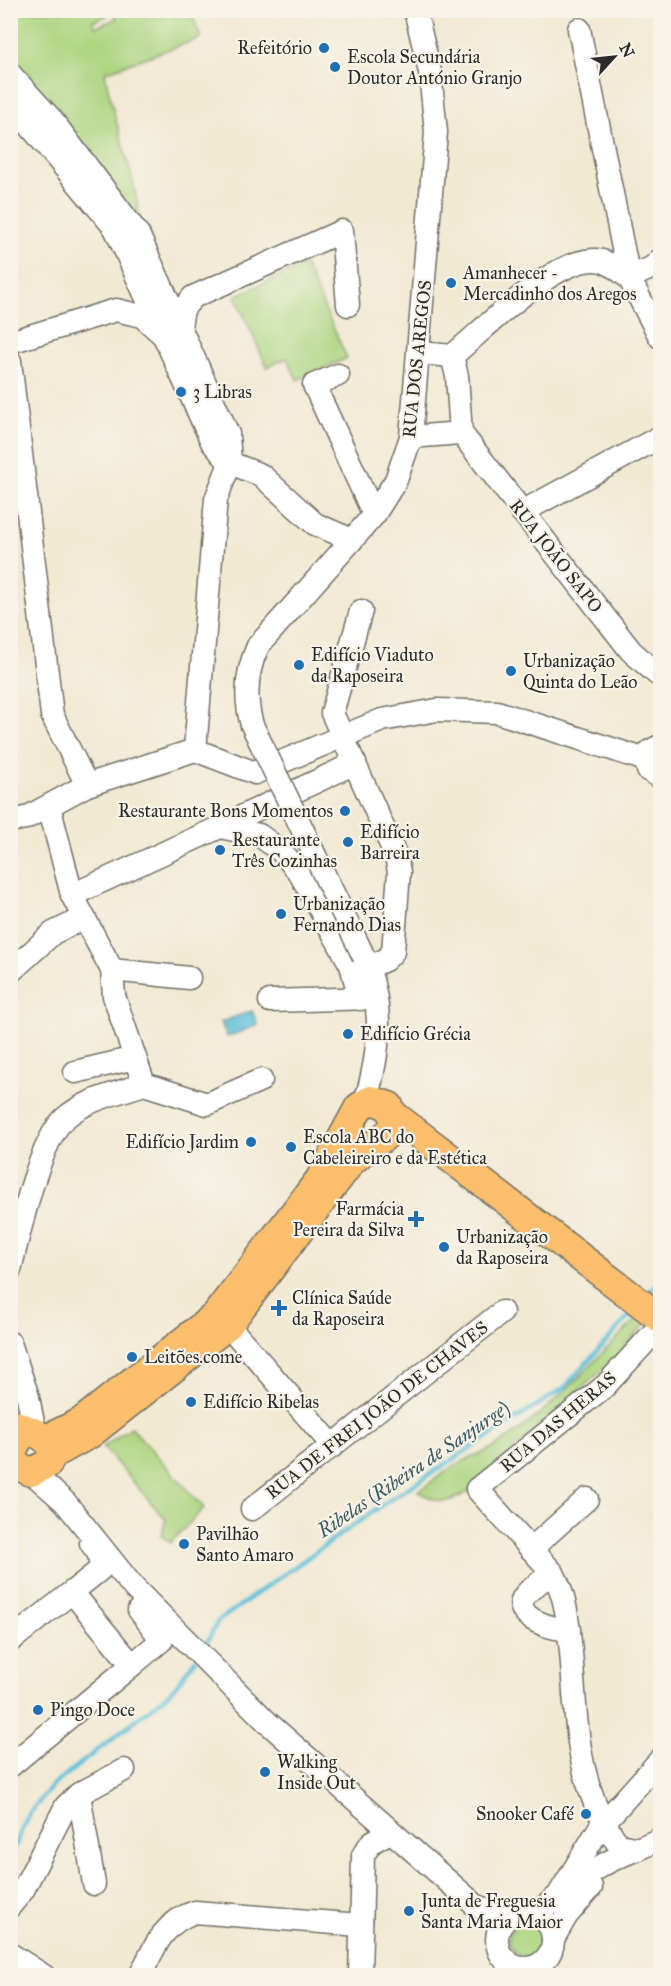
<svg xmlns="http://www.w3.org/2000/svg" width="671" height="1986" font-family="'IM FELL Great Primer',serif">
<rect width="100%" height="100%" fill="#f7f3e8"/>
<filter id="ink" filterUnits="userSpaceOnUse"><feTurbulence type="fractalNoise" baseFrequency=".0167" numOctaves="2"/><feDisplacementMap in="SourceGraphic" scale="12" xChannelSelector="R" yChannelSelector="G"/><feConvolveMatrix kernelMatrix="1 2 1 2 8 2 1 2 1" color-interpolation-filters="sRGB"/></filter>
<filter id="wash" filterUnits="userSpaceOnUse"><feTurbulence type="fractalNoise" baseFrequency=".008" numOctaves="4" result="noise"/><feDisplacementMap in="SourceGraphic" scale="24" xChannelSelector="R" yChannelSelector="G"/><feGaussianBlur stdDeviation="1.35" result="paint"/><feColorMatrix in="noise" values="0 0 0 0 0 0 0 0 0 0 0 0 0 0 0 0 0 1.4 0 .05"/><feComposite in="paint" operator="in"/></filter>
<g filter="url(#wash)">
<rect width="100%" height="100%" fill="#f2e9d3"/>
<!-- green -->
<g fill="#acd580" stroke="#6c8056" stroke-width="1.5">
<path d="M11,11h94l2,5 -14,5 2,6 21,-8 -2,-8h77l10,27 -96,34c8,51 30,99 35,151l-71,-98 -58,-64z"/>
<polygon points="305,265 347,358 297,380 287,358 267,367 235,296"/>
<path d="M639,1317l8,6 -22,23 2,8 -9,9h-8l-142,129c-22,13 -29,12 -50,-1 14,-9 27,-20 42,-28 12,-7 26,-11 38,-18 54,-34 95,-85 141,-128z"/>
<polygon points="131,1427 204,1508 170,1543 161,1535 166,1520 103,1447"/>
<circle cx="526" cy="1940" r="17"/>
</g>
<!-- water -->
<polygon fill="#5bc0d9" stroke="#437682" stroke-width="1.5" points="252,1011 258,1025 227,1037 221,1022"/>
<g fill="none" stroke-linecap="round" stroke-linejoin="round">
<!-- stream -->
<g stroke="#5bc0d9" stroke-width="4.5">
<polyline points="647,1296 660,1279"/>
<polyline points="203,1649 218,1621 388,1501 564,1388 634,1311"/>
<polyline points="10,1859 28,1815 52,1786 171,1692 195,1660"/>
</g>
</g>
</g>
<g filter="url(#ink)">
<g fill="none" stroke-linecap="round" stroke-linejoin="round">
<defs>
<g id="minor">
<polyline points="579,29 629,278 660,337"/>
<polyline points="10,74 52,120 138,234 228,434 230,463 216,499 195,750"/>
<polyline points="10,102 115,228 212,442 230,463 261,475 315,524 352,540"/>
<polyline points="10,342 116,310 142,316 163,335 180,327 183,309 193,297 342,231 348,305"/>
<path d="M420,353l32,3c34,-28 97,-94 141,-96 14,-1 25,10 36,18l24,-11 7,-7"/>
<polyline points="10,361 52,715 87,785"/>
<polyline points="338,375 314,385 374,515"/>
<polyline points="461,433 631,651 657,674"/>
<polyline points="411,437 461,433 457,376 452,356"/>
<polyline points="522,512 660,437"/>
<polyline points="361,611 332,713 396,856 399,872 393,952 385,960 369,967"/>
<polyline points="258,646 374,515 396,480 411,437 436,132 430,72 415,10"/>
<polyline points="660,746 650,751 646,760 648,770 660,777"/>
<polyline points="49,806 72,895 112,970 114,996 144,1084"/>
<polyline points="10,821 26,818 87,785 195,750 255,773 382,720 437,710 497,712 646,760"/>
<polyline points="220,827 355,763"/>
<polyline points="72,895 220,827 259,835 281,851 299,872 351,965 360,999"/>
<path d="M364,957c21,49 16,96 1,146"/>
<polyline points="112,970 189,978"/>
<polyline points="10,972 53,933 84,918"/>
<polyline points="270,1001 373,998"/>
<polyline points="75,1072 135,1058"/>
<polyline points="144,1084 207,1104 261,1080"/>
<path d="M10,1270c9,-36 28,-126 54,-151 20,-19 54,-26 80,-35"/>
<polyline points="228,1325 333,1446"/>
<polyline points="10,1343 28,1397 35,1433"/>
<polyline points="31,1472 65,1502 134,1588 268,1723 475,1905 506,1919"/>
<polyline points="252,1509 502,1312"/>
<polyline points="91,1543 99,1554 101,1569 72,1592 132,1665 162,1640 139,1610"/>
<polyline points="531,1549 587,1499"/>
<path d="M553,1573c-8,6 -25,16 -30,25 -10,20 32,33 46,31"/>
<polyline points="10,1641 72,1592"/>
<polyline points="10,1766 132,1665"/>
<polyline points="79,1794 94,1884"/>
<path d="M639,1849l-20,-4c-44,-58 -42,-123 -48,-193 -3,-28 -4,-54 -18,-79l-76,-84 128,-103 55,-60"/>
<path d="M570,1893c30,-34 52,-36 90,-54"/>
<polyline points="10,1906 23,1890 66,1806 79,1794 124,1770"/>
<circle cx="525" cy="1940" r="28"/>
<polyline points="536,1914 558,1896 600,1827 660,1760"/>
<polyline points="553,1939 567,1915 591,1887"/>
<polyline points="10,1954 44,1976"/>
<path d="M140,1976c14,-28 23,-54 55,-64l165,13"/>
<polyline points="360,1976 363,1855 372,1842 390,1832"/>
</g>
<g id="major">
<polyline points="395,1116 660,1318"/>
<path d="M10,1423c20,8 52,14 38,41l-17,8 -15,-7 -4,-13 8,-16 13,-4"/>
<path d="M46,1439l35,-17 134,-106 105,-137 39,-72 12,-7 18,6 6,16c-4,16 -31,26 -44,40l-123,163 -138,109 -38,21"/>
</g>
</defs>
<!-- minor casing -->
<use href="#minor" stroke="#716e66" stroke-width="25"/>
<!-- major casing -->
<use href="#major" stroke="#716e66" stroke-width="31"/>
<!-- minor -->
<use href="#minor" stroke="#fff" stroke-width="22"/>
<!-- major -->
<use href="#major" stroke="#fabe6d" stroke-width="28"/>
<defs>
<path id="minor-bridge" d="M258,646c-12,26 -14,51 -6,79l112,232"/>
</defs>
<!-- minor-bridge casing -->
<use href="#minor-bridge" stroke="#716e66" stroke-width="25" stroke-linecap="butt"/>
<!-- minor-bridge -->
<use href="#minor-bridge" stroke="#fff" stroke-width="22"/>
</g>
</g>
<!-- markers -->
<g fill="#1f6fb2" stroke="#f7f3e8" stroke-width="2">
<circle cx="324" cy="48" r="6"/>
<circle cx="335" cy="67" r="6"/>
<circle cx="451" cy="283" r="6"/>
<circle cx="181" cy="392" r="6"/>
<circle cx="299" cy="665" r="6"/>
<circle cx="511" cy="671" r="6"/>
<circle cx="345" cy="811" r="6"/>
<circle cx="348" cy="842" r="6"/>
<circle cx="220" cy="850" r="6"/>
<circle cx="281" cy="914" r="6"/>
<circle cx="348" cy="1034" r="6"/>
<circle cx="251" cy="1142" r="6"/>
<circle cx="291" cy="1147" r="6"/>
<path d="M413 1210h6v6h6v6h-6v6h-6v-6h-6v-6h6z"/>
<circle cx="444" cy="1247" r="6"/>
<path d="M276 1299h6v6h6v6h-6v6h-6v-6h-6v-6h6z"/>
<circle cx="132" cy="1357" r="6"/>
<circle cx="191" cy="1402" r="6"/>
<circle cx="184" cy="1544" r="6"/>
<circle cx="38" cy="1710" r="6"/>
<circle cx="265" cy="1772" r="6"/>
<circle cx="586" cy="1814" r="6"/>
<circle cx="409" cy="1911" r="6"/>
</g>
<g text-anchor="middle" dominant-baseline="central" stroke-width="4.5" stroke-linejoin="round" paint-order="stroke">
<!-- poi labels -->
<g font-size="18" fill="#2b2b2b" stroke="#f7f3e8" text-anchor="start">
<text x="312" y="48" text-anchor="end">Refeitório</text>
<text x="347" y="57">Escola Secundária<tspan x="347" dy="21">Doutor António Granjo</tspan></text>
<text x="463" y="273">Amanhecer -<tspan x="463" dy="21">Mercadinho dos Aregos</tspan></text>
<text x="193" y="392">3 Libras</text>
<text x="311" y="655">Edifício Viaduto<tspan x="311" dy="21">da Raposeira</tspan></text>
<text x="523" y="661">Urbanização<tspan x="523" dy="21">Quinta do Leão</tspan></text>
<text x="333" y="811" text-anchor="end">Restaurante Bons Momentos</text>
<text x="360" y="832">Edifício<tspan x="360" dy="21">Barreira</tspan></text>
<text x="232" y="840">Restaurante<tspan x="232" dy="21">Três Cozinhas</tspan></text>
<text x="293" y="904">Urbanização<tspan x="293" dy="21">Fernando Dias</tspan></text>
<text x="360" y="1034">Edifício Grécia</text>
<text x="303" y="1137">Escola ABC do<tspan x="303" dy="21">Cabeleireiro e da Estética</tspan></text>
<text x="239" y="1142" text-anchor="end">Edifício Jardim</text>
<text x="404" y="1209" text-anchor="end">Farmácia<tspan x="404" dy="21">Pereira da Silva</tspan></text>
<text x="456" y="1237">Urbanização<tspan x="456" dy="21">da Raposeira</tspan></text>
<text x="292" y="1298">Clínica Saúde<tspan x="292" dy="21">da Raposeira</tspan></text>
<text x="144" y="1357">Leitões.come</text>
<text x="203" y="1402">Edifício Ribelas</text>
<text x="196" y="1534">Pavilhão<tspan x="196" dy="21">Santo Amaro</tspan></text>
<text x="50" y="1710">Pingo Doce</text>
<text x="277" y="1762">Walking<tspan x="277" dy="21">Inside Out</tspan></text>
<text x="574" y="1814" text-anchor="end">Snooker Café</text>
<text x="421" y="1901">Junta de Freguesia<tspan x="421" dy="21">Santa Maria Maior</tspan></text>
</g>
<!-- street labels -->
<g font-size="18" fill="#2b2b2b" stroke="#f7f3e8">
<text transform="translate(417 359) rotate(-84)">RUA DOS AREGOS</text>
<text transform="translate(556 556) rotate(52)">RUA JOÃO SAPO</text>
<text transform="translate(377 1410) rotate(-38)">RUA DE FREI JOÃO DE CHAVES</text>
<text transform="translate(558 1422) rotate(-40)">RUA DAS HERAS</text>
</g>
<!-- water labels -->
<g font-size="20" font-style="italic" fill="#39585f" stroke="#f7f3e8">
<text transform="translate(413 1469) rotate(-34)">Ribelas (Ribeira de Sanjurge)</text>
</g>
</g>
<!-- margin -->
<rect width="671" height="1986" fill="none" stroke="#f7f3e8" stroke-width="36"/>
<!-- north arrow -->
<g transform="translate(614 57) rotate(63)" stroke="#f7f3e8" stroke-width="4.5" paint-order="stroke">
<path d="M0-4.5L10 22L0 15L-10 22Z" fill="#2b2b2b"/>
<text y="-9" font-size="16" font-weight="bold" text-anchor="middle" fill="#2b2b2b">N</text>
</g>
</svg>
